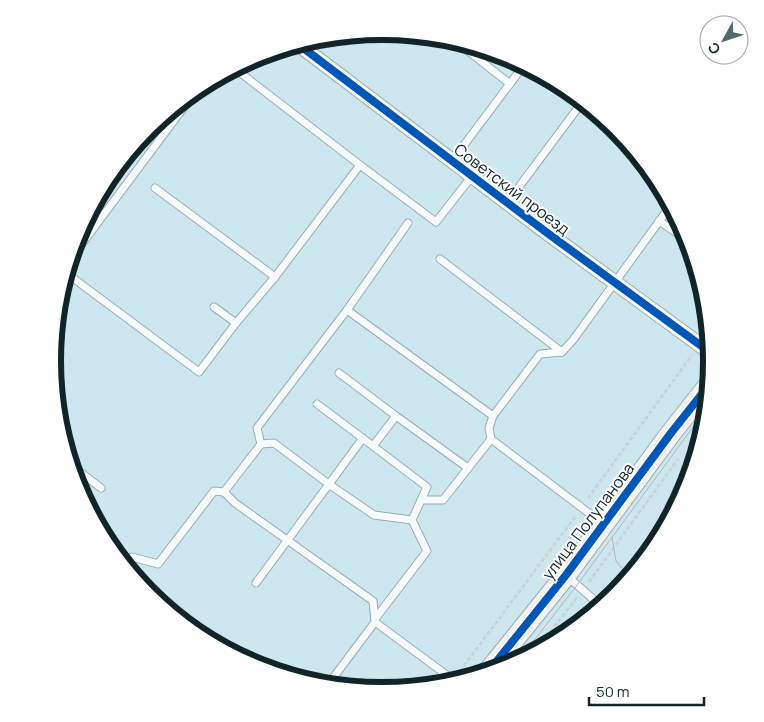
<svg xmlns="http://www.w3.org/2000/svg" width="764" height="722" font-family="Manrope,sans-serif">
<rect width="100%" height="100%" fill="#cde7ee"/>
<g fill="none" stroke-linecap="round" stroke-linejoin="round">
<defs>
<g id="lane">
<polyline points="453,39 510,84"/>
<polyline points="230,70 238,71 360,165 436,222 472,176"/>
<polyline points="238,71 244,62"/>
<polyline points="452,161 524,65"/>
<polyline points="155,188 275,277"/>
<polyline points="507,203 583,101"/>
<polyline points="659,221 689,241"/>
<polyline points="440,259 562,352"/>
<polyline points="69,261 199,87"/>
<polyline points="65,275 73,278 199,372 236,323 275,277 360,165"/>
<polyline points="214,307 236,323"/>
<polyline points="347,310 493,416 489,428 491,439 602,523"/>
<polyline points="339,373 396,416 373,446 427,487 412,520 427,551 375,619"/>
<polyline points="317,404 373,446"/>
<polyline points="396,416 468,468"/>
<polyline points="493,416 540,354 562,352 573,340 671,205"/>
<polyline points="261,444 274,443 330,485 374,515 412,520"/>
<polyline points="71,465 101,488"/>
<polyline points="224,492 235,503 373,601 375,622 456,682"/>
<polyline points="421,500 443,500 491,439"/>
<polyline points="124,564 132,557 158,564 214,491 224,492 261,444 257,428 347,310 408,223"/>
<polyline points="568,577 601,606"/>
<polyline points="256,583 363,438"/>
<polyline points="324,685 333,678 375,622"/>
</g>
<polyline id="street" points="298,44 546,232 711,353"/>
<polyline id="secondary" points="488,672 566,575 671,433 709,385"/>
</defs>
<!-- lane casing -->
<use href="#lane" stroke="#99aeb3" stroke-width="9"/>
<!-- street casing -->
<use href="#street" stroke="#99aeb3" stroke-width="16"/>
<!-- secondary casing -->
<use href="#secondary" stroke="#99aeb3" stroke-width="22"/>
<!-- path -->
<g stroke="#cad2d4" stroke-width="2.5" stroke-dasharray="4 2.5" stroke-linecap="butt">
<polyline points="588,498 692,355"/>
<polyline points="589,582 678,459"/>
<polyline points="534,652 577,598"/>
<polyline points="460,671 575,517"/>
</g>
<!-- lane -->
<use href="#lane" stroke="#f8fbfc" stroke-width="7"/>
<!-- street -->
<use href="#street" stroke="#f8fbfc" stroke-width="14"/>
<!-- secondary -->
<use href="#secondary" stroke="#f2f2f2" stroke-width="20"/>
<!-- tram -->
<g stroke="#b2b8b9" stroke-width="1">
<polyline points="612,537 616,561 629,577"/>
<polyline points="519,660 577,585 707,408"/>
</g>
<defs>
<g id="cycleway">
<polyline points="298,44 546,232 711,353"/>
<polyline points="488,672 566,575 671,433 709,385"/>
</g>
</defs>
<!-- cycleway casing -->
<use href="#cycleway" stroke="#fff" stroke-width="11"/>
<!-- cycleway -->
<use href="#cycleway" stroke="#0057b8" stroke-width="8"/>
</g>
<g text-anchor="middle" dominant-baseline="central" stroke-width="4" stroke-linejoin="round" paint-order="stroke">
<!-- street labels -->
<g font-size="16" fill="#112428" stroke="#fff">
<text transform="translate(512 189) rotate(37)">Советский проезд</text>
<text transform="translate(588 521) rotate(-53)">улица Полупанова</text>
</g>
</g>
<!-- crop -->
<path d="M0 0H764V722H0ZM61 361a321 321 0 1 1 642 0a321 321 0 1 1-642 0Z" fill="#fff" fill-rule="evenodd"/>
<path fill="none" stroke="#112428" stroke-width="6" d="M61 361a321 321 0 1 1 642 0a321 321 0 1 1-642 0Z"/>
<!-- north arrow -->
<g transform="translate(724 40) rotate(230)"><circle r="24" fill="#ffffff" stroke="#a0a7a9"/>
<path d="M0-4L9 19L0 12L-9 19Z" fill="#53686d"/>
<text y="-8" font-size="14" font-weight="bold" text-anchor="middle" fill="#112428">С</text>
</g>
<!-- scale -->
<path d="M589 697v8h115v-8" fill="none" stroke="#112428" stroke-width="2.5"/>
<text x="596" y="697" font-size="15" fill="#112428" stroke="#ffffff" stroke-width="4" paint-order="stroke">50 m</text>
</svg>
